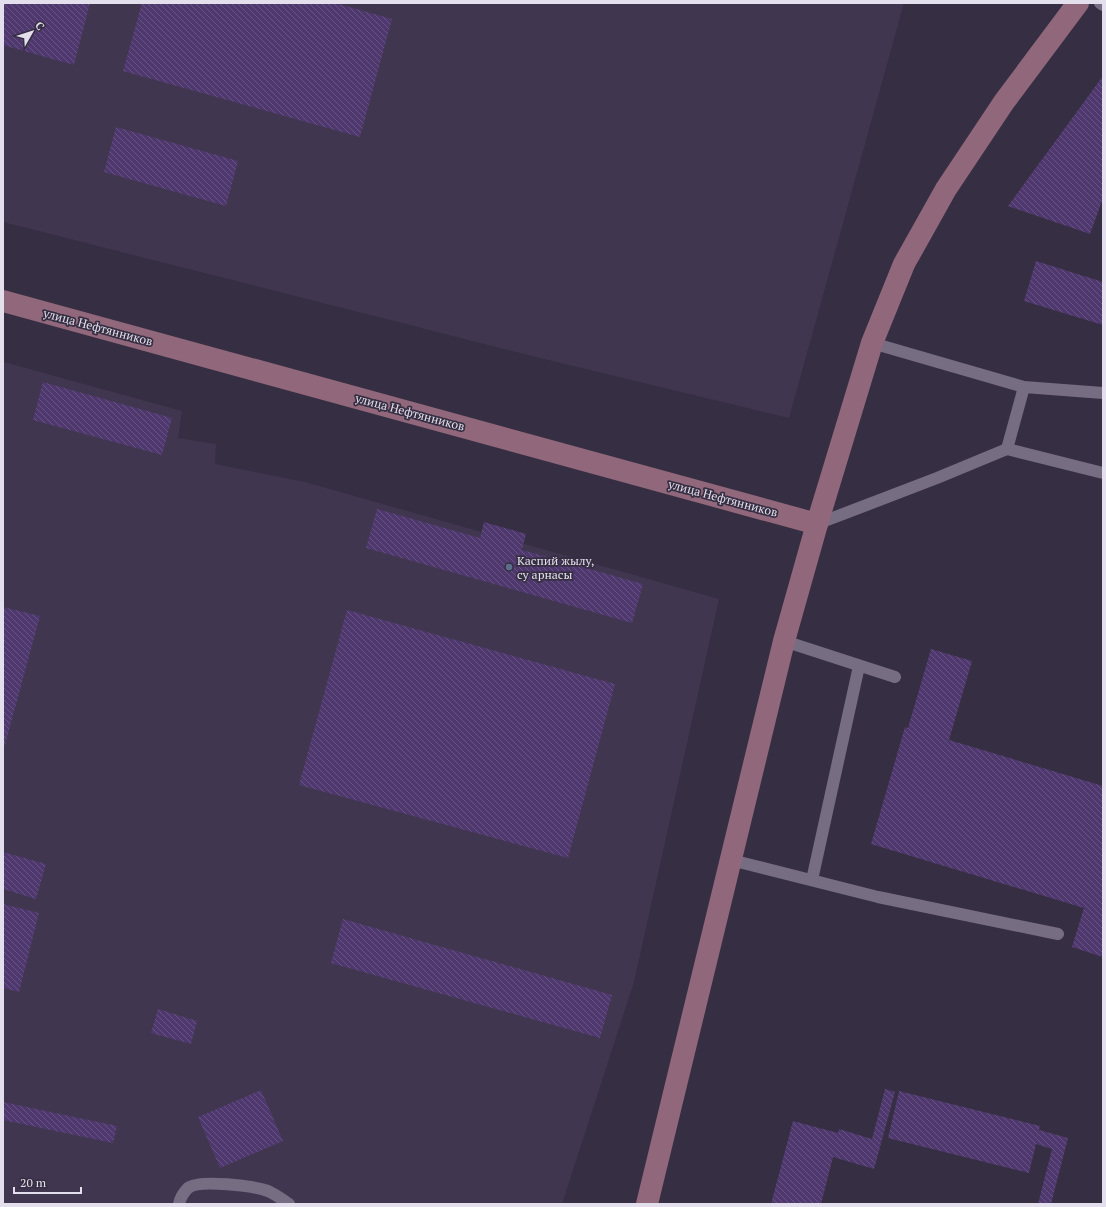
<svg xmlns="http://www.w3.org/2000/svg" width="1106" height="1207" font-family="'PT Serif',serif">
<defs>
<pattern id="building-back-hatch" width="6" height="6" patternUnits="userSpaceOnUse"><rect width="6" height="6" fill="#4f386d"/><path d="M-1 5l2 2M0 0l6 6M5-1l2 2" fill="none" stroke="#685482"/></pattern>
</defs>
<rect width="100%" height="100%" fill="#362e42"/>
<!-- built -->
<g fill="#40364f">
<polygon points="3,3 904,3 789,418 540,358 3,222"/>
<polygon points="4,362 182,411 178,438 216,444 215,464 305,482 719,599 634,982 562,1204 3,1204"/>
</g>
<!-- building -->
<g fill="url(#building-back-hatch)">
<polygon points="3,3 90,3 74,65 3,45"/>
<polygon points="142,3 335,3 392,19 360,137 123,71"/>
<polygon points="1103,76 1103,198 1090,234 1008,206"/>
<polygon points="116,127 238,161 226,206 104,172"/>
<polygon points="1036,261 1103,282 1103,325 1024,301"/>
<polygon points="43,382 172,418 162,455 33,420"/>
<polygon points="377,509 480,538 484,522 526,534 522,550 643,584 632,623 366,548"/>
<polygon points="3,607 40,616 3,752"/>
<polygon points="347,610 615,684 568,858 299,785"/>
<polygon points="931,649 972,661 949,740 1103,786 1103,957 1072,947 1084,908 871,844 905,727 908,728"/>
<polygon points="3,852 46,864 36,899 3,889"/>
<polygon points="3,904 39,913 19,992 3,988"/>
<polygon points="343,919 612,995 600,1038 331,963"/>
<polygon points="158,1009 197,1021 191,1044 151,1033"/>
<polygon points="885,1089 895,1092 874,1169 833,1157 821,1204 771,1204 793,1121 838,1133 839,1129 872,1139"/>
<polygon points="261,1090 283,1141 220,1168 198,1117"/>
<polygon points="899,1091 1040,1126 1039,1130 1068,1138 1051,1204 1038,1204 1052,1149 1036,1144 1029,1173 888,1138"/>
<polygon points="3,1102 117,1126 113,1143 3,1120"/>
</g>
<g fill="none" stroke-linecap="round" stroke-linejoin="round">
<!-- lane -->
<g stroke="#766d83" stroke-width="12">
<polyline points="1100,3 1103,5"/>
<polyline points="872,343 1024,387 1103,393"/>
<polyline points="1007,449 1024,387"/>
<polyline points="817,524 937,478 1007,449 1103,473"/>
<polyline points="784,641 895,677"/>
<polyline points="731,860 878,897 1058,934"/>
<polyline points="812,880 859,666"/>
<path d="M179,1204c1,-5 5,-12 9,-16 11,-9 66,-2 80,3 7,3 15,9 21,13"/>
</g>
<!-- secondary -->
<g stroke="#91677b" stroke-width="22">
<polyline points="3,301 817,524"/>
<polyline points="647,1204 784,641 817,524 872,343 904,264 946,189 1004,102 1078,3"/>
</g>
</g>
<!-- markers -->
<circle fill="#5c6f8a" stroke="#362e42" stroke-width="1.5" cx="509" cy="567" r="4"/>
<g text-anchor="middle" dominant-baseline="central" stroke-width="3.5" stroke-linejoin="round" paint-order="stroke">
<!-- street labels -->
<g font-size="12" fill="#e4dfec" stroke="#362e42">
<text transform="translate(98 327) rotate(15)">улица Нефтянников</text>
<text transform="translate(410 412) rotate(15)">улица Нефтянников</text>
<text transform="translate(723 498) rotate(15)">улица Нефтянников</text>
</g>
<!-- poi labels -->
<g font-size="12" fill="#e4dfec" stroke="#362e42" text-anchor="start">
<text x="517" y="560">Каспий жылу,<tspan x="517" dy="14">су арнасы</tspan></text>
</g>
</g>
<!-- border -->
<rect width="1106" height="1207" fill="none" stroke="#e4dfec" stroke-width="8"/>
<!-- north arrow -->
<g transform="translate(32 32) rotate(51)" stroke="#362e42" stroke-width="3" paint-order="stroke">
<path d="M0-3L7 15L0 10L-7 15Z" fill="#e4dfec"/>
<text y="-6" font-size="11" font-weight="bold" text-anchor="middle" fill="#e4dfec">С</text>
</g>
<!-- scale -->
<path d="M14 1187v6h67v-6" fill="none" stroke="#e4dfec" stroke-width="2"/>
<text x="20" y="1187" font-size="12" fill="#e4dfec" stroke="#362e42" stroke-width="3" paint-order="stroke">20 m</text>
</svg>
